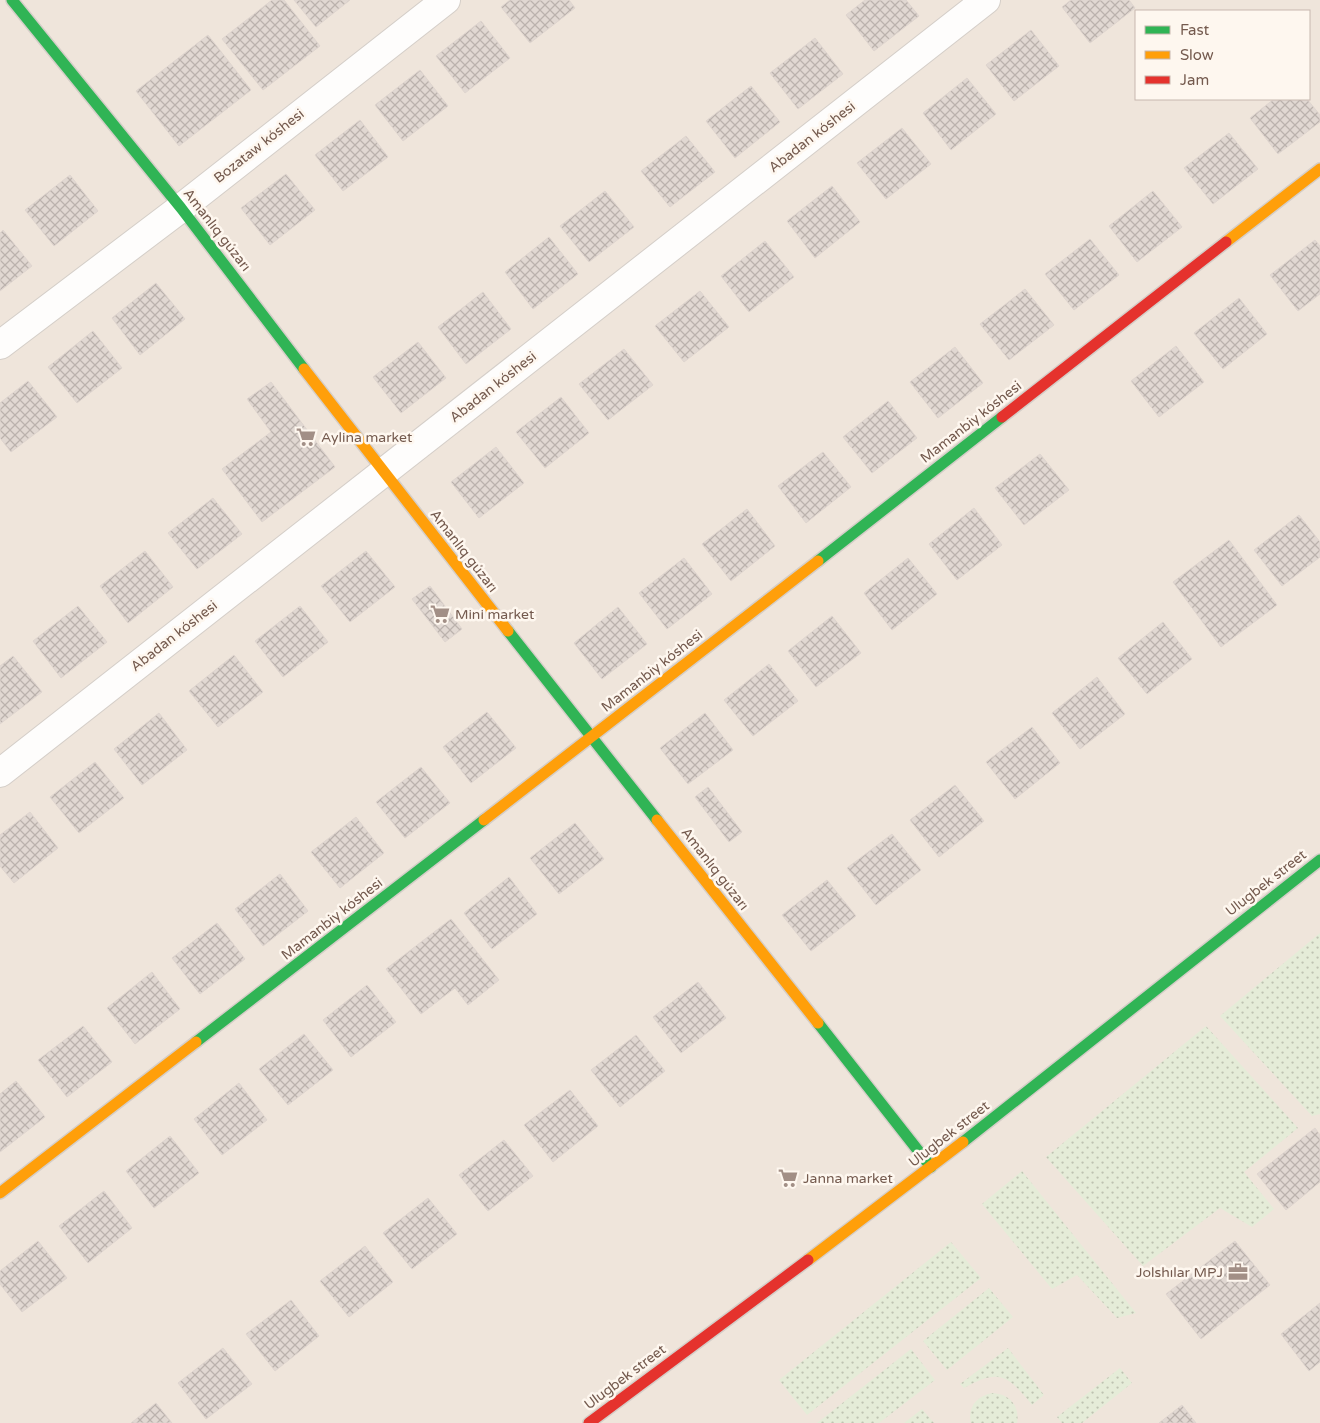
<svg xmlns="http://www.w3.org/2000/svg" width="1320" height="1423" font-family="'Varela Round',sans-serif">
<defs>
<pattern id="grass-dots" width="8" height="8" patternUnits="userSpaceOnUse" patternTransform="scale(1.25)"><rect width="8" height="8" fill="#e5ecd8"/><path d="M2 2h.1M6 6h.1" fill="none" stroke="#bec2b1" stroke-width="1.8" stroke-linecap="round"/></pattern>
<pattern id="building-cross-hatch" width="8" height="8" patternUnits="userSpaceOnUse" patternTransform="scale(1.25)"><rect width="8" height="8" fill="#e1d8d2"/><path d="M0 0l8 8M0 8l8-8" fill="none" stroke="#bbb2ad"/></pattern>
</defs>
<rect width="100%" height="100%" fill="#f7f2ed"/>
<!-- residential -->
<path fill="#efe5db" fill-rule="evenodd" d="M0,0h1320v1423h-1320zM1136,11h173v88h-173z"/>
<!-- grass -->
<g fill="url(#grass-dots)">
<polygon points="1320,933 1320,1114 1312,1116 1220,1016"/>
<polygon points="1206,1026 1298,1128 1244,1172 1274,1209 1252,1227 1220,1208 1143,1266 1046,1157"/>
<polygon points="1022,1171 1136,1313 1117,1318 1077,1275 1052,1289 982,1204"/>
<polygon points="951,1242 981,1278 807,1415 779,1380"/>
<polygon points="989,1288 1013,1317 947,1370 923,1341"/>
<path d="M1008,1348l36,47 -12,10c-24,-30 -33,-37 -68,-17l-4,-4z"/>
<polygon points="911,1349 935,1380 879,1423 817,1423"/>
<polygon points="1120,1368 1132,1383 1082,1423 1062,1423 1057,1417"/>
<path d="M992,1393c17,1 28,12 25,30h-46c-4,-16 6,-27 21,-30z"/>
<polygon points="922,1409 934,1423 904,1423"/>
</g>
<!-- building -->
<g fill="url(#building-cross-hatch)" stroke="#dfd5cf">
<polygon points="272,0 284,0 320,46 263,90 222,39"/>
<polygon points="294,0 350,0 316,27"/>
<polygon points="510,0 569,0 575,8 530,43 501,7"/>
<polygon points="865,0 906,0 919,16 874,51 846,15"/>
<polygon points="1071,0 1129,0 1135,8 1090,43 1062,7"/>
<polygon points="481,21 510,58 465,93 436,56"/>
<polygon points="1031,30 1059,66 1014,101 986,65"/>
<polygon points="208,35 251,90 179,146 136,91"/>
<polygon points="815,38 843,74 798,109 770,73"/>
<polygon points="420,70 448,106 403,141 375,105"/>
<polygon points="967,78 996,114 951,150 923,113"/>
<polygon points="751,86 780,122 735,158 706,121"/>
<polygon points="1274,99 1307,99 1320,115 1320,122 1278,154 1250,118"/>
<polygon points="360,120 388,157 343,191 315,155"/>
<polygon points="902,128 931,164 886,199 857,163"/>
<polygon points="1229,133 1258,169 1213,204 1184,168"/>
<polygon points="686,136 715,172 670,207 641,171"/>
<polygon points="286,174 315,210 270,245 241,208"/>
<polygon points="70,175 98,211 54,246 25,210"/>
<polygon points="832,186 860,222 815,258 787,221"/>
<polygon points="605,191 634,227 589,262 560,226"/>
<polygon points="1153,191 1182,227 1137,262 1109,226"/>
<polygon points="3,230 32,266 0,291 0,233"/>
<polygon points="549,237 578,274 533,309 505,272"/>
<polygon points="1090,239 1119,275 1074,310 1045,274"/>
<polygon points="1315,240 1320,246 1320,294 1298,311 1270,275"/>
<polygon points="765,241 794,277 749,312 721,276"/>
<polygon points="156,283 185,319 140,355 112,318"/>
<polygon points="1025,289 1054,325 1009,360 980,324"/>
<polygon points="700,291 729,327 684,362 655,326"/>
<polygon points="483,292 511,329 466,364 438,327"/>
<polygon points="1239,298 1267,334 1223,369 1194,333"/>
<polygon points="93,331 122,368 77,403 48,367"/>
<polygon points="418,342 446,378 401,413 373,377"/>
<polygon points="1176,346 1204,382 1159,417 1131,381"/>
<polygon points="955,347 983,383 938,418 910,382"/>
<polygon points="624,349 653,385 608,420 579,384"/>
<polygon points="28,381 57,417 11,452 0,438 0,403"/>
<polygon points="271,382 335,467 262,522 222,469 271,432 247,399"/>
<polygon points="561,397 589,433 545,468 516,432"/>
<polygon points="888,401 917,438 872,473 843,437"/>
<polygon points="496,447 524,483 479,518 451,482"/>
<polygon points="823,452 851,487 806,523 778,486"/>
<polygon points="1040,454 1069,490 1024,525 995,488"/>
<polygon points="213,498 242,534 197,569 168,533"/>
<polygon points="974,508 1002,545 957,580 929,544"/>
<polygon points="747,509 775,546 731,581 702,544"/>
<polygon points="1299,515 1320,542 1320,557 1282,586 1254,550"/>
<polygon points="1229,540 1277,605 1221,647 1173,582"/>
<polygon points="145,551 173,587 128,623 100,586"/>
<polygon points="366,551 395,587 350,622 321,586"/>
<polygon points="684,558 712,594 667,629 639,593"/>
<polygon points="908,558 937,594 892,630 864,593"/>
<polygon points="430,586 462,629 445,642 412,599"/>
<polygon points="78,606 107,642 61,678 33,641"/>
<polygon points="300,606 328,642 283,677 255,641"/>
<polygon points="618,607 647,644 602,679 574,643"/>
<polygon points="832,616 861,653 816,687 788,651"/>
<polygon points="1163,622 1192,659 1147,694 1118,658"/>
<polygon points="234,655 263,692 218,727 189,691"/>
<polygon points="13,656 42,692 0,724 0,666"/>
<polygon points="769,664 798,701 753,736 724,700"/>
<polygon points="1097,677 1125,714 1080,749 1052,713"/>
<polygon points="487,712 516,748 471,783 443,747"/>
<polygon points="159,713 187,750 142,785 114,749"/>
<polygon points="705,713 733,750 688,784 660,748"/>
<polygon points="1032,727 1060,763 1015,799 986,762"/>
<polygon points="95,762 124,798 79,833 50,797"/>
<polygon points="421,767 450,803 405,838 376,802"/>
<polygon points="955,785 984,821 939,857 910,820"/>
<polygon points="708,787 742,832 729,842 695,797"/>
<polygon points="30,812 58,848 14,883 0,866 0,835"/>
<polygon points="356,817 384,853 340,888 311,852"/>
<polygon points="575,823 604,859 559,894 530,858"/>
<polygon points="892,834 921,870 876,905 847,868"/>
<polygon points="280,874 308,911 263,946 235,909"/>
<polygon points="509,877 537,914 492,949 464,913"/>
<polygon points="827,880 856,916 811,951 782,915"/>
<polygon points="451,919 499,980 468,1005 455,988 421,1014 386,969"/>
<polygon points="217,923 245,959 200,994 172,958"/>
<polygon points="152,972 180,1009 135,1044 107,1008"/>
<polygon points="698,982 726,1018 681,1053 653,1017"/>
<polygon points="367,985 396,1022 351,1057 323,1020"/>
<polygon points="83,1026 112,1062 67,1097 38,1060"/>
<polygon points="304,1034 333,1070 288,1105 259,1069"/>
<polygon points="636,1035 665,1071 620,1107 591,1070"/>
<polygon points="16,1081 45,1117 0,1152 0,1094"/>
<polygon points="239,1083 267,1120 222,1155 194,1119"/>
<polygon points="570,1090 598,1126 553,1162 524,1125"/>
<polygon points="1315,1128 1320,1135 1320,1182 1286,1210 1257,1174"/>
<polygon points="170,1136 199,1173 154,1208 126,1171"/>
<polygon points="504,1140 533,1176 488,1211 459,1175"/>
<polygon points="104,1191 132,1228 88,1263 59,1226"/>
<polygon points="428,1198 457,1234 412,1269 383,1233"/>
<polygon points="38,1241 67,1278 22,1312 0,1284 0,1271"/>
<polygon points="1235,1241 1270,1285 1201,1339 1166,1294"/>
<polygon points="365,1246 393,1282 349,1317 320,1281"/>
<polygon points="291,1300 319,1336 275,1371 246,1334"/>
<polygon points="1320,1303 1320,1362 1309,1371 1281,1334"/>
<polygon points="223,1348 252,1384 206,1419 178,1383"/>
<polygon points="156,1403 172,1423 131,1423"/>
<polygon points="1182,1405 1196,1423 1159,1423"/>
</g>
<g fill="none" stroke-linecap="round" stroke-linejoin="round">
<defs>
<g id="street">
<polyline points="0,345 181,208 446,0"/>
<polyline points="0,773 986,0"/>
</g>
<g id="fast">
<polyline points="12,0 181,208 304,369"/>
<polyline points="818,561 1002,417"/>
<polyline points="508,631 657,820"/>
<polyline points="818,1023 931,1167"/>
<polyline points="196,1042 484,820"/>
<polyline points="963,1142 1320,860"/>
</g>
<g id="slow">
<polyline points="1226,242 1320,169"/>
<polyline points="304,369 508,631"/>
<polyline points="484,820 818,561"/>
<polyline points="657,820 818,1023"/>
<polyline points="0,1193 196,1042"/>
<polyline points="808,1260 963,1142"/>
</g>
<g id="jam">
<polyline points="1002,417 1226,242"/>
<polyline points="589,1423 808,1260"/>
</g>
</defs>
<!-- street casing -->
<use href="#street" stroke="#d4cec8" stroke-width="30"/>
<!-- fast casing -->
<use href="#fast" stroke="#d5cec8" stroke-width="14"/>
<!-- slow casing -->
<use href="#slow" stroke="#d5cec8" stroke-width="14"/>
<!-- jam casing -->
<use href="#jam" stroke="#d5cec8" stroke-width="14"/>
<!-- street -->
<use href="#street" stroke="#fefdfc" stroke-width="28"/>
<!-- fast -->
<use href="#fast" stroke="#30b455" stroke-width="11"/>
<!-- slow -->
<use href="#slow" stroke="#ff9f0a" stroke-width="11"/>
<!-- jam -->
<use href="#jam" stroke="#e5322d" stroke-width="11"/>
</g>
<!-- icons -->
<defs>
<symbol id="supermarket-bare" viewBox="-9 -9 18 18"><path d="M-6-5.5h2.5l.6 2H6L4.5 2H-2.5L-4.4-4H-6ZM-1.5 3.2a1.3 1.3 0 1 0 .1 0ZM3 3.2a1.3 1.3 0 1 0 .1 0Z" fill="#a28f86" stroke="#fef7ef" stroke-width="2.5" paint-order="stroke"/></symbol>
<symbol id="office-bare" viewBox="-9 -9 18 18"><path d="M-6-3h4V-5.5h4V-3h4V5H-6ZM-1-4.5V-3h2v-1.5ZM-6 0V1H6V0Z" fill="#a28f86" stroke="#fef7ef" stroke-width="2.5" paint-order="stroke"/></symbol>
</defs>
<g fill-rule="evenodd">
<use href="#supermarket-bare" x="292" y="423" width="28" height="28"/>
<use href="#supermarket-bare" x="426" y="600" width="28" height="28"/>
<use href="#supermarket-bare" x="774" y="1164" width="28" height="28"/>
<use href="#office-bare" x="1224" y="1258" width="28" height="28"/>
</g>
<g text-anchor="middle" dominant-baseline="central" stroke-width="5" stroke-linejoin="round" paint-order="stroke">
<!-- street labels -->
<g font-size="14" fill="#745a4e" stroke="#fef7ef">
<text transform="translate(812 137) rotate(-38)">Abadan kóshesi</text>
<text transform="translate(259 146) rotate(-38)">Bozataw kóshesi</text>
<text transform="translate(217 230) rotate(52)">Amanlıq gúzarı</text>
<text transform="translate(493 387) rotate(-38)">Abadan kóshesi</text>
<text transform="translate(971 422) rotate(-38)">Mamanbiy kóshesi</text>
<text transform="translate(464 551) rotate(52)">Amanlıq gúzarı</text>
<text transform="translate(174 636) rotate(-38)">Abadan kóshesi</text>
<text transform="translate(652 671) rotate(-38)">Mamanbiy kóshesi</text>
<text transform="translate(715 869) rotate(52)">Amanlıq gúzarı</text>
<text transform="translate(1266 883) rotate(-38)">Ulugbek street</text>
<text transform="translate(332 919) rotate(-38)">Mamanbiy kóshesi</text>
<text transform="translate(949 1134) rotate(-38)">Ulugbek street</text>
<text transform="translate(625 1377) rotate(-37)">Ulugbek street</text>
</g>
<!-- poi labels -->
<g font-size="14" fill="#745a4e" stroke="#fef7ef" text-anchor="start">
<text x="321" y="437">Aylina market</text>
<text x="455" y="614">Mini market</text>
<text x="803" y="1178">Janna market</text>
<text x="1223" y="1272" text-anchor="end">Jolshılar MPJ</text>
</g>
</g>
<!-- legend -->
<rect x="1135" y="10" width="175" height="90" fill="#fef7ef" stroke="#c7b8af"/>
<rect x="1145" y="26" width="25" height="8" fill="#30b455" stroke="#c7b8af"/>
<text x="1180" y="35" font-size="15" fill="#745a4e">Fast</text>
<rect x="1145" y="51" width="25" height="8" fill="#ff9f0a" stroke="#c7b8af"/>
<text x="1180" y="60" font-size="15" fill="#745a4e">Slow</text>
<rect x="1145" y="76" width="25" height="8" fill="#e5322d" stroke="#c7b8af"/>
<text x="1180" y="85" font-size="15" fill="#745a4e">Jam</text>
</svg>
